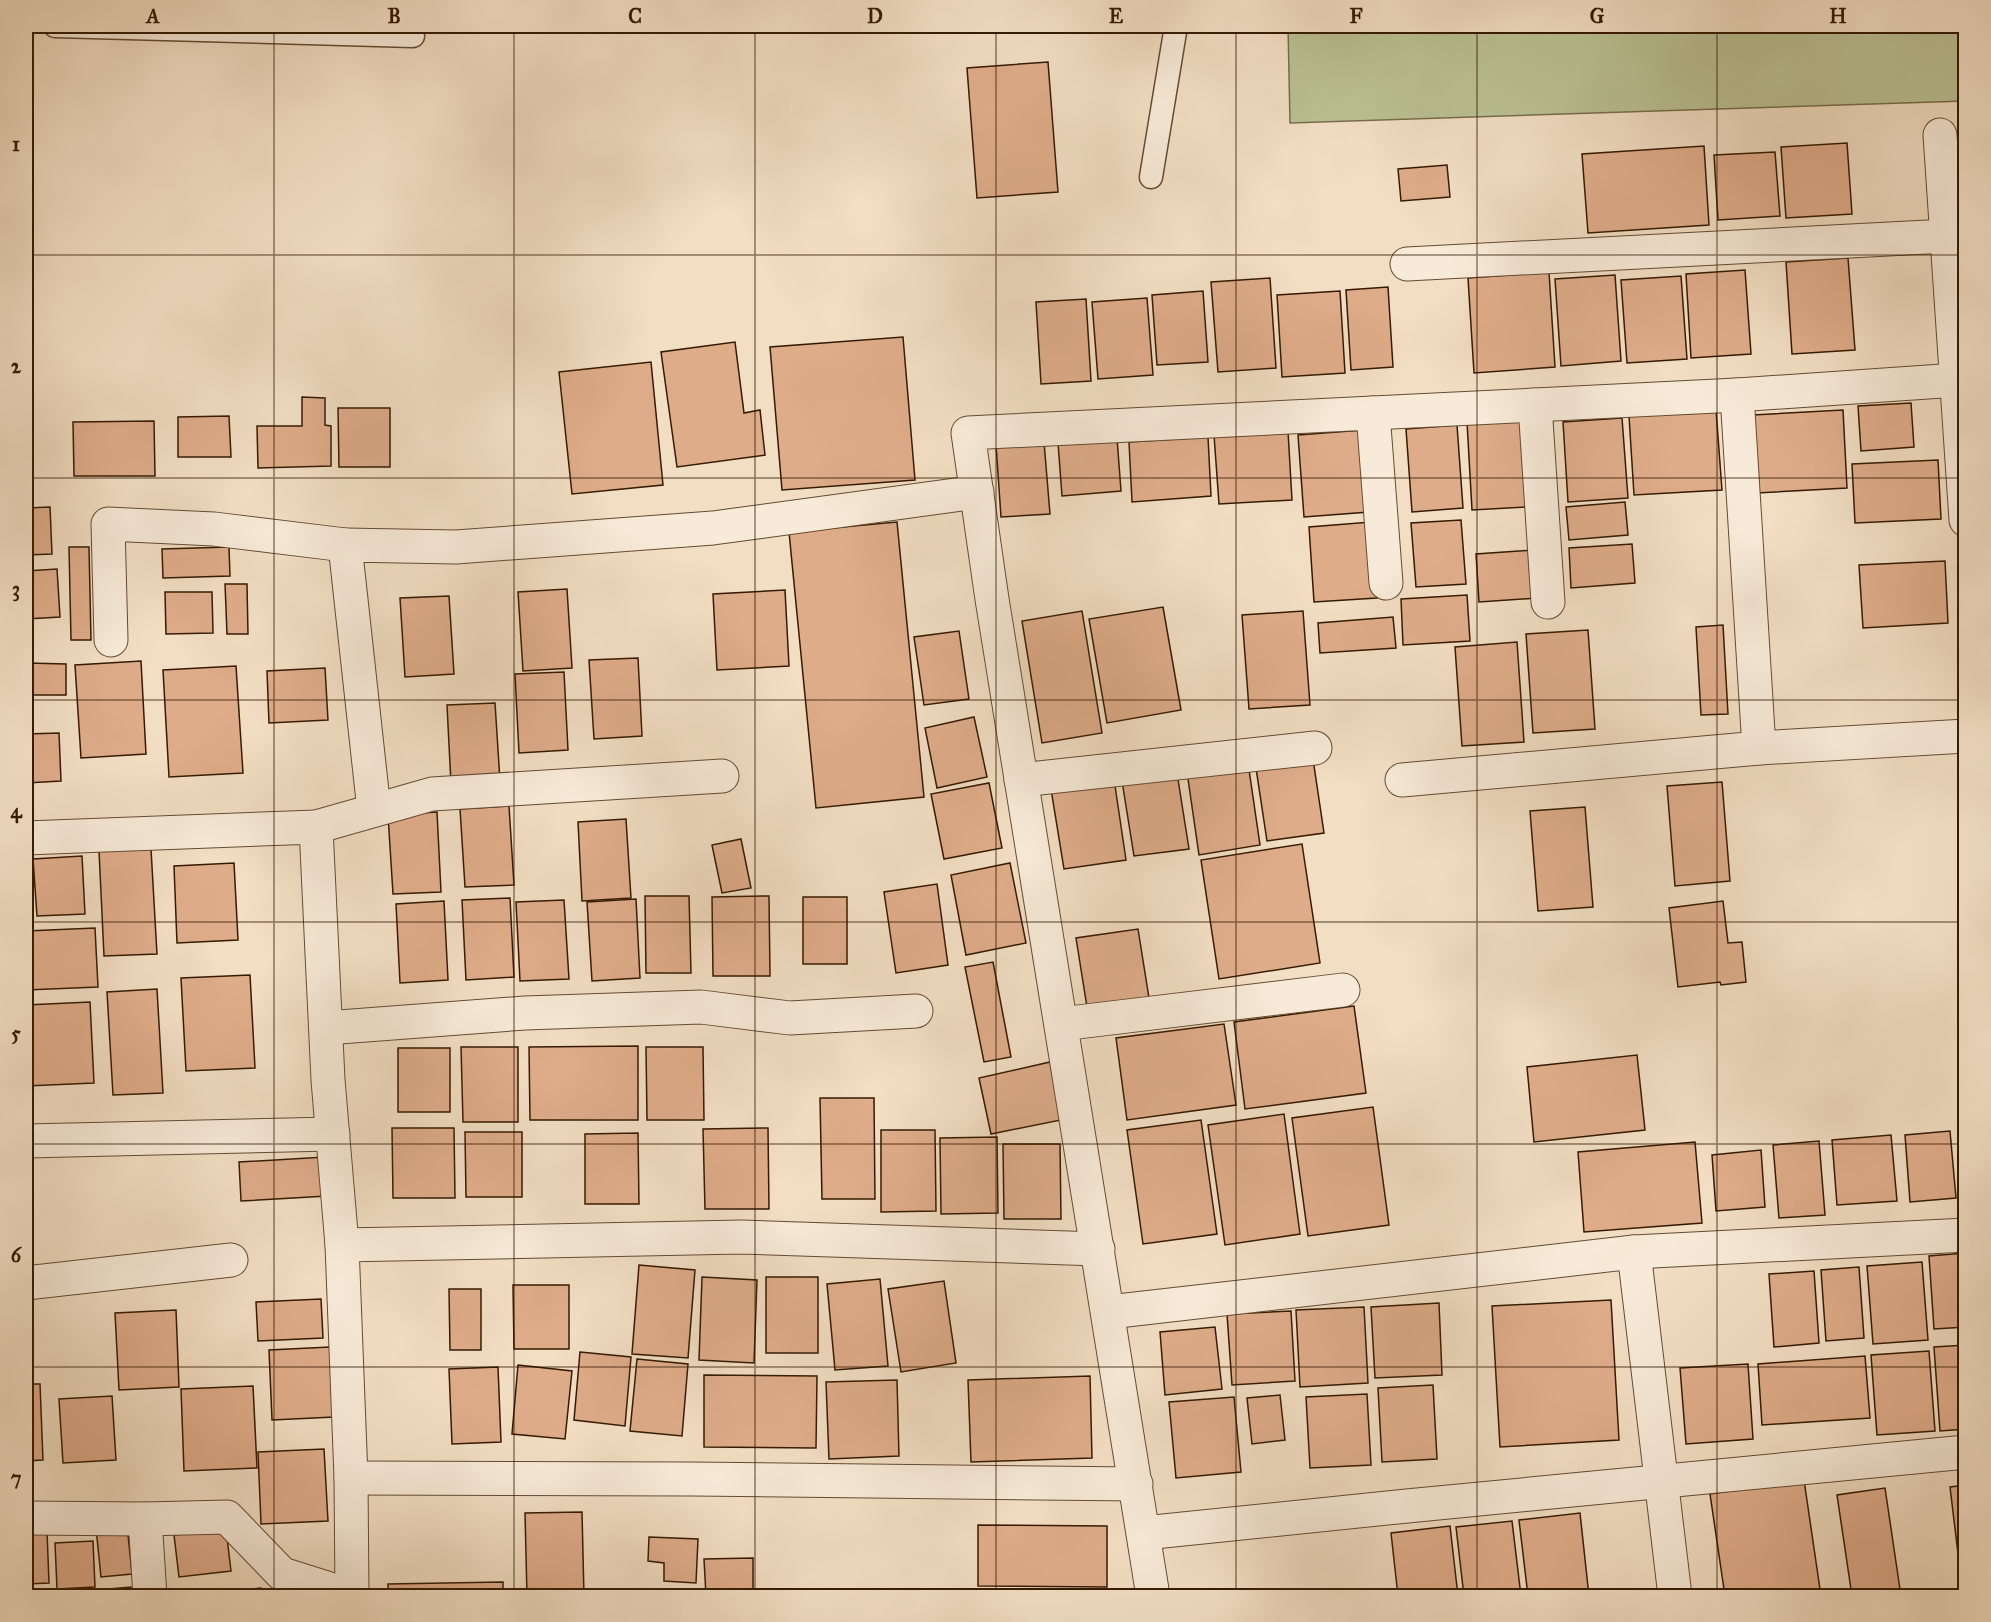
<svg xmlns="http://www.w3.org/2000/svg" width="1991" height="1622" font-family="'IM FELL Great Primer',serif">
<rect width="100%" height="100%" fill="#f2dec3"/>
<filter id="stains"><feTurbulence type="fractalNoise" baseFrequency=".00333" numOctaves="4"/><feColorMatrix values="0 0 0 0 .2 0 0 0 0 .09 0 0 0 0 .02 0 0 0 .5 -.17"/></filter>
<radialGradient id="worn" r=".72"><stop offset=".6" stop-color="#630" stop-opacity="0"/><stop offset="1" stop-color="#630" stop-opacity=".3"/></radialGradient>
<!-- green -->
<polygon fill="#bac194" stroke="#786e4b" stroke-width="1.5" points="1288,26 1965,26 1965,101 1290,123"/>
<!-- building -->
<g fill="#dfac8a" stroke="#351a02" stroke-width="1.5">
<polygon points="1048,62 1058,192 977,198 967,68"/>
<polygon points="1847,143 1852,214 1786,218 1781,147"/>
<polygon points="1704,146 1709,225 1588,233 1582,154"/>
<polygon points="1775,152 1780,216 1718,220 1714,155"/>
<polygon points="1447,165 1450,197 1401,201 1398,169"/>
<polygon points="1848,258 1855,350 1792,354 1786,262"/>
<polygon points="1745,270 1751,354 1691,358 1686,274"/>
<polygon points="1549,272 1555,367 1474,373 1468,278"/>
<polygon points="1615,275 1621,361 1561,366 1555,279"/>
<polygon points="1681,276 1687,359 1627,363 1621,280"/>
<polygon points="1270,278 1276,368 1218,372 1211,282"/>
<polygon points="1388,287 1393,367 1351,370 1346,290"/>
<polygon points="1203,291 1208,362 1157,365 1152,295"/>
<polygon points="1340,291 1345,373 1282,377 1277,295"/>
<polygon points="1147,298 1153,375 1098,379 1092,302"/>
<polygon points="1086,299 1091,381 1041,384 1036,302"/>
<polygon points="903,337 915,480 782,490 770,347"/>
<polygon points="735,342 744,413 760,410 765,455 677,467 661,352"/>
<polygon points="651,362 663,485 572,494 559,372"/>
<polygon points="302,397 325,398 325,425 331,426 331,466 258,468 257,426 302,426"/>
<polygon points="1911,403 1914,447 1861,451 1858,406"/>
<polygon points="338,408 390,408 390,467 339,467"/>
<polygon points="1716,410 1722,490 1634,495 1629,416"/>
<polygon points="1843,410 1847,488 1757,493 1753,415"/>
<polygon points="229,416 231,457 178,457 178,417"/>
<polygon points="1622,418 1628,498 1568,502 1563,422"/>
<polygon points="1522,419 1527,507 1472,510 1467,422"/>
<polygon points="154,421 155,476 74,476 73,422"/>
<polygon points="1457,425 1463,508 1412,512 1406,429"/>
<polygon points="1363,430 1369,512 1304,517 1298,435"/>
<polygon points="1288,431 1292,500 1219,504 1214,435"/>
<polygon points="1208,437 1211,496 1132,502 1129,442"/>
<polygon points="1117,438 1121,491 1062,496 1058,443"/>
<polygon points="1044,442 1050,514 1001,517 996,445"/>
<polygon points="1938,460 1941,519 1855,523 1852,464"/>
<polygon points="1625,502 1628,535 1569,540 1566,507"/>
<polygon points="50,507 52,554 26,555 26,508"/>
<polygon points="1461,520 1466,584 1416,587 1411,523"/>
<polygon points="897,522 924,797 816,808 789,532"/>
<polygon points="1371,522 1377,598 1314,602 1309,527"/>
<polygon points="1632,544 1635,583 1571,588 1569,548"/>
<polygon points="69,547 89,547 91,640 71,640"/>
<polygon points="229,547 230,576 163,578 162,549"/>
<polygon points="1534,550 1537,598 1479,602 1476,554"/>
<polygon points="1945,561 1948,623 1863,628 1859,565"/>
<polygon points="57,569 60,617 26,619 26,571"/>
<polygon points="225,584 247,584 248,634 227,634"/>
<polygon points="567,589 572,668 523,671 518,592"/>
<polygon points="785,590 789,666 717,670 713,594"/>
<polygon points="165,592 212,592 213,633 166,634"/>
<polygon points="1467,595 1470,641 1403,645 1401,599"/>
<polygon points="449,596 454,674 405,677 400,598"/>
<polygon points="1163,607 1181,710 1107,723 1089,619"/>
<polygon points="1082,611 1102,733 1042,743 1022,621"/>
<polygon points="1303,611 1310,705 1249,709 1242,615"/>
<polygon points="1393,617 1396,648 1320,653 1318,623"/>
<polygon points="1723,625 1728,714 1701,715 1696,627"/>
<polygon points="1588,630 1595,729 1533,733 1526,634"/>
<polygon points="959,631 969,699 924,705 914,637"/>
<polygon points="1517,642 1524,742 1462,746 1455,647"/>
<polygon points="638,658 642,736 594,739 589,660"/>
<polygon points="141,661 146,754 81,758 75,665"/>
<polygon points="26,663 66,664 66,695 26,695"/>
<polygon points="236,666 243,773 169,777 163,670"/>
<polygon points="325,668 328,720 269,723 267,671"/>
<polygon points="564,672 568,750 519,753 515,674"/>
<polygon points="495,703 500,781 451,784 447,705"/>
<polygon points="974,717 987,777 937,788 925,728"/>
<polygon points="59,733 61,781 26,783 26,734"/>
<polygon points="1313,759 1324,833 1267,841 1256,768"/>
<polygon points="1248,763 1260,845 1199,855 1187,772"/>
<polygon points="1177,773 1189,849 1134,856 1122,781"/>
<polygon points="1114,779 1126,860 1064,869 1051,789"/>
<polygon points="1722,782 1730,881 1675,886 1667,786"/>
<polygon points="989,783 1002,848 944,859 931,794"/>
<polygon points="509,806 514,885 465,887 460,809"/>
<polygon points="1585,807 1593,907 1538,911 1530,811"/>
<polygon points="437,812 441,892 393,894 388,815"/>
<polygon points="626,819 631,898 582,901 578,822"/>
<polygon points="741,839 751,888 722,893 712,845"/>
<polygon points="1302,844 1320,963 1219,979 1201,860"/>
<polygon points="151,849 157,954 104,956 99,851"/>
<polygon points="82,856 85,914 37,916 33,859"/>
<polygon points="234,863 238,940 177,943 174,866"/>
<polygon points="1010,863 1026,943 966,955 951,875"/>
<polygon points="937,884 948,965 896,973 884,892"/>
<polygon points="645,896 689,896 691,973 646,973"/>
<polygon points="769,896 770,976 713,976 712,897"/>
<rect x="803" y="897" width="44" height="67"/>
<polygon points="510,898 514,977 466,980 462,900"/>
<polygon points="636,899 640,978 592,981 587,902"/>
<polygon points="564,900 569,979 520,981 516,902"/>
<polygon points="444,901 448,980 400,983 396,904"/>
<polygon points="1723,901 1728,943 1742,942 1746,982 1721,985 1720,982 1678,987 1669,908"/>
<polygon points="95,928 98,987 26,990 26,931"/>
<polygon points="1138,929 1149,998 1087,1007 1076,938"/>
<polygon points="993,962 1011,1057 984,1062 965,967"/>
<polygon points="250,975 255,1068 186,1071 181,978"/>
<polygon points="157,989 163,1093 113,1095 107,992"/>
<polygon points="90,1002 94,1083 26,1086 26,1005"/>
<polygon points="1354,1006 1366,1093 1245,1109 1234,1022"/>
<polygon points="1224,1024 1236,1105 1127,1120 1116,1038"/>
<polygon points="638,1046 638,1120 530,1120 529,1047"/>
<polygon points="461,1047 518,1047 518,1122 463,1122"/>
<polygon points="646,1047 703,1047 704,1120 647,1120"/>
<rect x="398" y="1048" width="52" height="64"/>
<polygon points="1637,1055 1645,1130 1534,1142 1527,1067"/>
<polygon points="1050,1062 1061,1120 991,1134 979,1078"/>
<polygon points="820,1098 874,1098 875,1199 822,1199"/>
<polygon points="1373,1107 1389,1225 1308,1236 1292,1118"/>
<polygon points="1284,1114 1300,1234 1225,1245 1208,1125"/>
<polygon points="1201,1120 1217,1234 1143,1244 1127,1130"/>
<polygon points="392,1128 454,1128 455,1198 393,1198"/>
<polygon points="768,1128 769,1209 705,1209 703,1129"/>
<polygon points="881,1130 935,1130 936,1211 881,1212"/>
<polygon points="1950,1131 1956,1198 1910,1202 1905,1135"/>
<polygon points="465,1132 522,1132 522,1197 466,1197"/>
<polygon points="638,1133 639,1204 585,1204 585,1134"/>
<polygon points="1891,1135 1897,1201 1837,1205 1832,1140"/>
<polygon points="997,1137 998,1213 941,1214 940,1138"/>
<polygon points="1819,1141 1825,1215 1779,1218 1773,1145"/>
<polygon points="1695,1142 1702,1223 1584,1232 1578,1152"/>
<polygon points="1003,1144 1060,1144 1061,1219 1004,1219"/>
<polygon points="1761,1150 1765,1207 1716,1211 1712,1155"/>
<polygon points="325,1157 327,1196 241,1201 239,1162"/>
<polygon points="1966,1253 1966,1327 1934,1329 1929,1256"/>
<polygon points="1922,1262 1928,1340 1873,1344 1867,1266"/>
<polygon points="639,1265 695,1270 688,1358 632,1354"/>
<polygon points="1859,1267 1864,1338 1826,1341 1821,1270"/>
<polygon points="1814,1271 1819,1343 1774,1347 1769,1274"/>
<polygon points="702,1277 757,1280 754,1363 699,1360"/>
<rect x="766" y="1277" width="52" height="76"/>
<polygon points="880,1279 888,1366 835,1370 827,1284"/>
<polygon points="944,1281 956,1363 901,1372 888,1289"/>
<polygon points="513,1285 569,1285 569,1349 514,1349"/>
<polygon points="449,1289 481,1289 481,1350 450,1350"/>
<polygon points="321,1299 323,1338 258,1341 256,1302"/>
<polygon points="1611,1300 1619,1440 1500,1447 1492,1306"/>
<polygon points="1439,1303 1442,1375 1375,1378 1371,1307"/>
<polygon points="1364,1307 1368,1383 1300,1387 1296,1310"/>
<polygon points="176,1310 179,1387 119,1390 115,1313"/>
<polygon points="1291,1311 1295,1381 1232,1385 1227,1314"/>
<polygon points="1215,1327 1222,1389 1165,1395 1160,1332"/>
<polygon points="1966,1345 1966,1429 1940,1431 1934,1347"/>
<polygon points="330,1347 334,1417 272,1420 269,1350"/>
<polygon points="1929,1351 1935,1431 1877,1435 1871,1355"/>
<polygon points="580,1352 631,1357 625,1426 574,1420"/>
<polygon points="1865,1356 1870,1418 1762,1425 1758,1364"/>
<polygon points="637,1359 688,1364 682,1436 630,1431"/>
<polygon points="1748,1364 1753,1439 1686,1444 1680,1368"/>
<polygon points="518,1365 572,1371 565,1439 512,1434"/>
<polygon points="498,1367 501,1442 452,1444 449,1369"/>
<polygon points="704,1375 817,1376 816,1448 704,1447"/>
<polygon points="1090,1376 1092,1458 971,1462 968,1380"/>
<polygon points="897,1380 899,1456 829,1459 826,1382"/>
<polygon points="26,1384 40,1384 43,1460 26,1461"/>
<polygon points="1433,1385 1437,1459 1382,1462 1378,1388"/>
<polygon points="253,1386 257,1468 184,1471 181,1389"/>
<polygon points="1367,1394 1371,1465 1310,1468 1306,1397"/>
<polygon points="1280,1395 1285,1440 1252,1444 1247,1398"/>
<polygon points="112,1396 116,1460 63,1463 59,1399"/>
<polygon points="1234,1397 1241,1472 1176,1478 1169,1402"/>
<polygon points="324,1449 328,1521 261,1524 258,1452"/>
<polygon points="1804,1480 1821,1596 1725,1596 1710,1494"/>
<polygon points="1966,1485 1966,1587 1962,1587 1950,1487"/>
<polygon points="1885,1488 1901,1596 1852,1596 1837,1495"/>
<polygon points="582,1512 584,1596 527,1596 525,1513"/>
<polygon points="1580,1513 1589,1596 1528,1596 1519,1520"/>
<polygon points="1512,1521 1521,1596 1464,1596 1456,1527"/>
<polygon points="127,1525 132,1574 101,1577 96,1528"/>
<polygon points="978,1525 1107,1526 1107,1587 978,1586"/>
<polygon points="1450,1526 1458,1596 1398,1596 1391,1533"/>
<polygon points="226,1529 231,1571 179,1577 174,1535"/>
<polygon points="47,1531 49,1583 26,1584 26,1532"/>
<polygon points="649,1537 698,1539 696,1583 664,1581 664,1563 648,1561"/>
<polygon points="93,1541 95,1587 57,1589 55,1543"/>
<polygon points="753,1558 753,1596 706,1596 704,1559"/>
<polygon points="503,1582 503,1596 388,1596 388,1584"/>
<polygon points="131,1587 132,1596 98,1596 97,1590"/>
<polygon points="261,1588 262,1596 193,1596"/>
</g>
<g fill="none" stroke-linecap="round" stroke-linejoin="round">
<defs>
<g id="lane">
<polyline points="55,26 413,36"/>
<polyline points="1151,177 1176,26"/>
</g>
<g id="street">
<polyline points="1940,135 1966,520"/>
<polyline points="1407,264 1966,235"/>
<polyline points="1737,395 1759,748 1966,736"/>
<polyline points="1535,405 1548,602"/>
<polyline points="1373,413 1386,583"/>
<polyline points="111,640 108,524 214,529 345,545"/>
<polyline points="1021,780 1315,748"/>
<polyline points="1402,780 1759,748"/>
<polyline points="374,810 345,545 456,547 713,528 977,492"/>
<polyline points="316,827 432,794 722,776"/>
<polyline points="26,838 316,827 328,1080 342,1245 351,1478 352,1596"/>
<polyline points="1061,1024 1343,990"/>
<polyline points="326,1028 525,1013 701,1007 790,1018 916,1011"/>
<polyline points="26,1141 333,1134"/>
<polyline points="342,1245 741,1237 1098,1249"/>
<polyline points="1634,1252 1675,1596"/>
<polyline points="26,1283 231,1260"/>
<polyline points="1109,1312 1634,1252 1966,1235"/>
<polyline points="351,1478 693,1479 1136,1484"/>
<polyline points="26,1518 145,1519 227,1517 282,1574 352,1596"/>
<polyline points="145,1519 150,1596"/>
<polyline points="1144,1533 1407,1506 1966,1452"/>
<polyline points="1153,1596 992,599 968,433 1737,395 1957,380"/>
</g>
</defs>
<!-- lane casing -->
<use href="#lane" stroke="#644b32" stroke-width="25"/>
<!-- street casing -->
<use href="#street" stroke="#644b32" stroke-width="35"/>
<!-- lane -->
<use href="#lane" stroke="#f7ead8" stroke-width="22"/>
<!-- street -->
<use href="#street" stroke="#f7ead8" stroke-width="33"/>
</g>
<!-- grid -->
<path fill="none" stroke="#351a02" stroke-width="1.5" stroke-opacity="0.55" d="M274,26v1570M514,26v1570M755,26v1570M996,26v1570M1236,26v1570M1477,26v1570M1717,26v1570M26,255h1940M26,478h1940M26,700h1940M26,922h1940M26,1144h1940M26,1367h1940"/>
<!-- margin -->
<rect width="1991" height="1622" fill="none" stroke="#f2dec3" stroke-width="66"/>
<rect x="33" y="33" width="1925" height="1556" fill="none" stroke="#351a02" stroke-width="2"/>
<g font-size="20" text-anchor="middle" font-weight="bold" fill="#351a02">
<text x="153" y="23">A</text>
<text x="394" y="23">B</text>
<text x="635" y="23">C</text>
<text x="875" y="23">D</text>
<text x="1116" y="23">E</text>
<text x="1356" y="23">F</text>
<text x="1597" y="23">G</text>
<text x="1838" y="23">H</text>
<text x="16" y="151">1</text>
<text x="16" y="373">2</text>
<text x="16" y="596">3</text>
<text x="16" y="818">4</text>
<text x="16" y="1040">5</text>
<text x="16" y="1262">6</text>
<text x="16" y="1485">7</text>
</g>
<rect width="100%" height="100%" filter="url(#stains)"/>
<rect width="100%" height="100%" fill="url(#worn)"/>
</svg>
